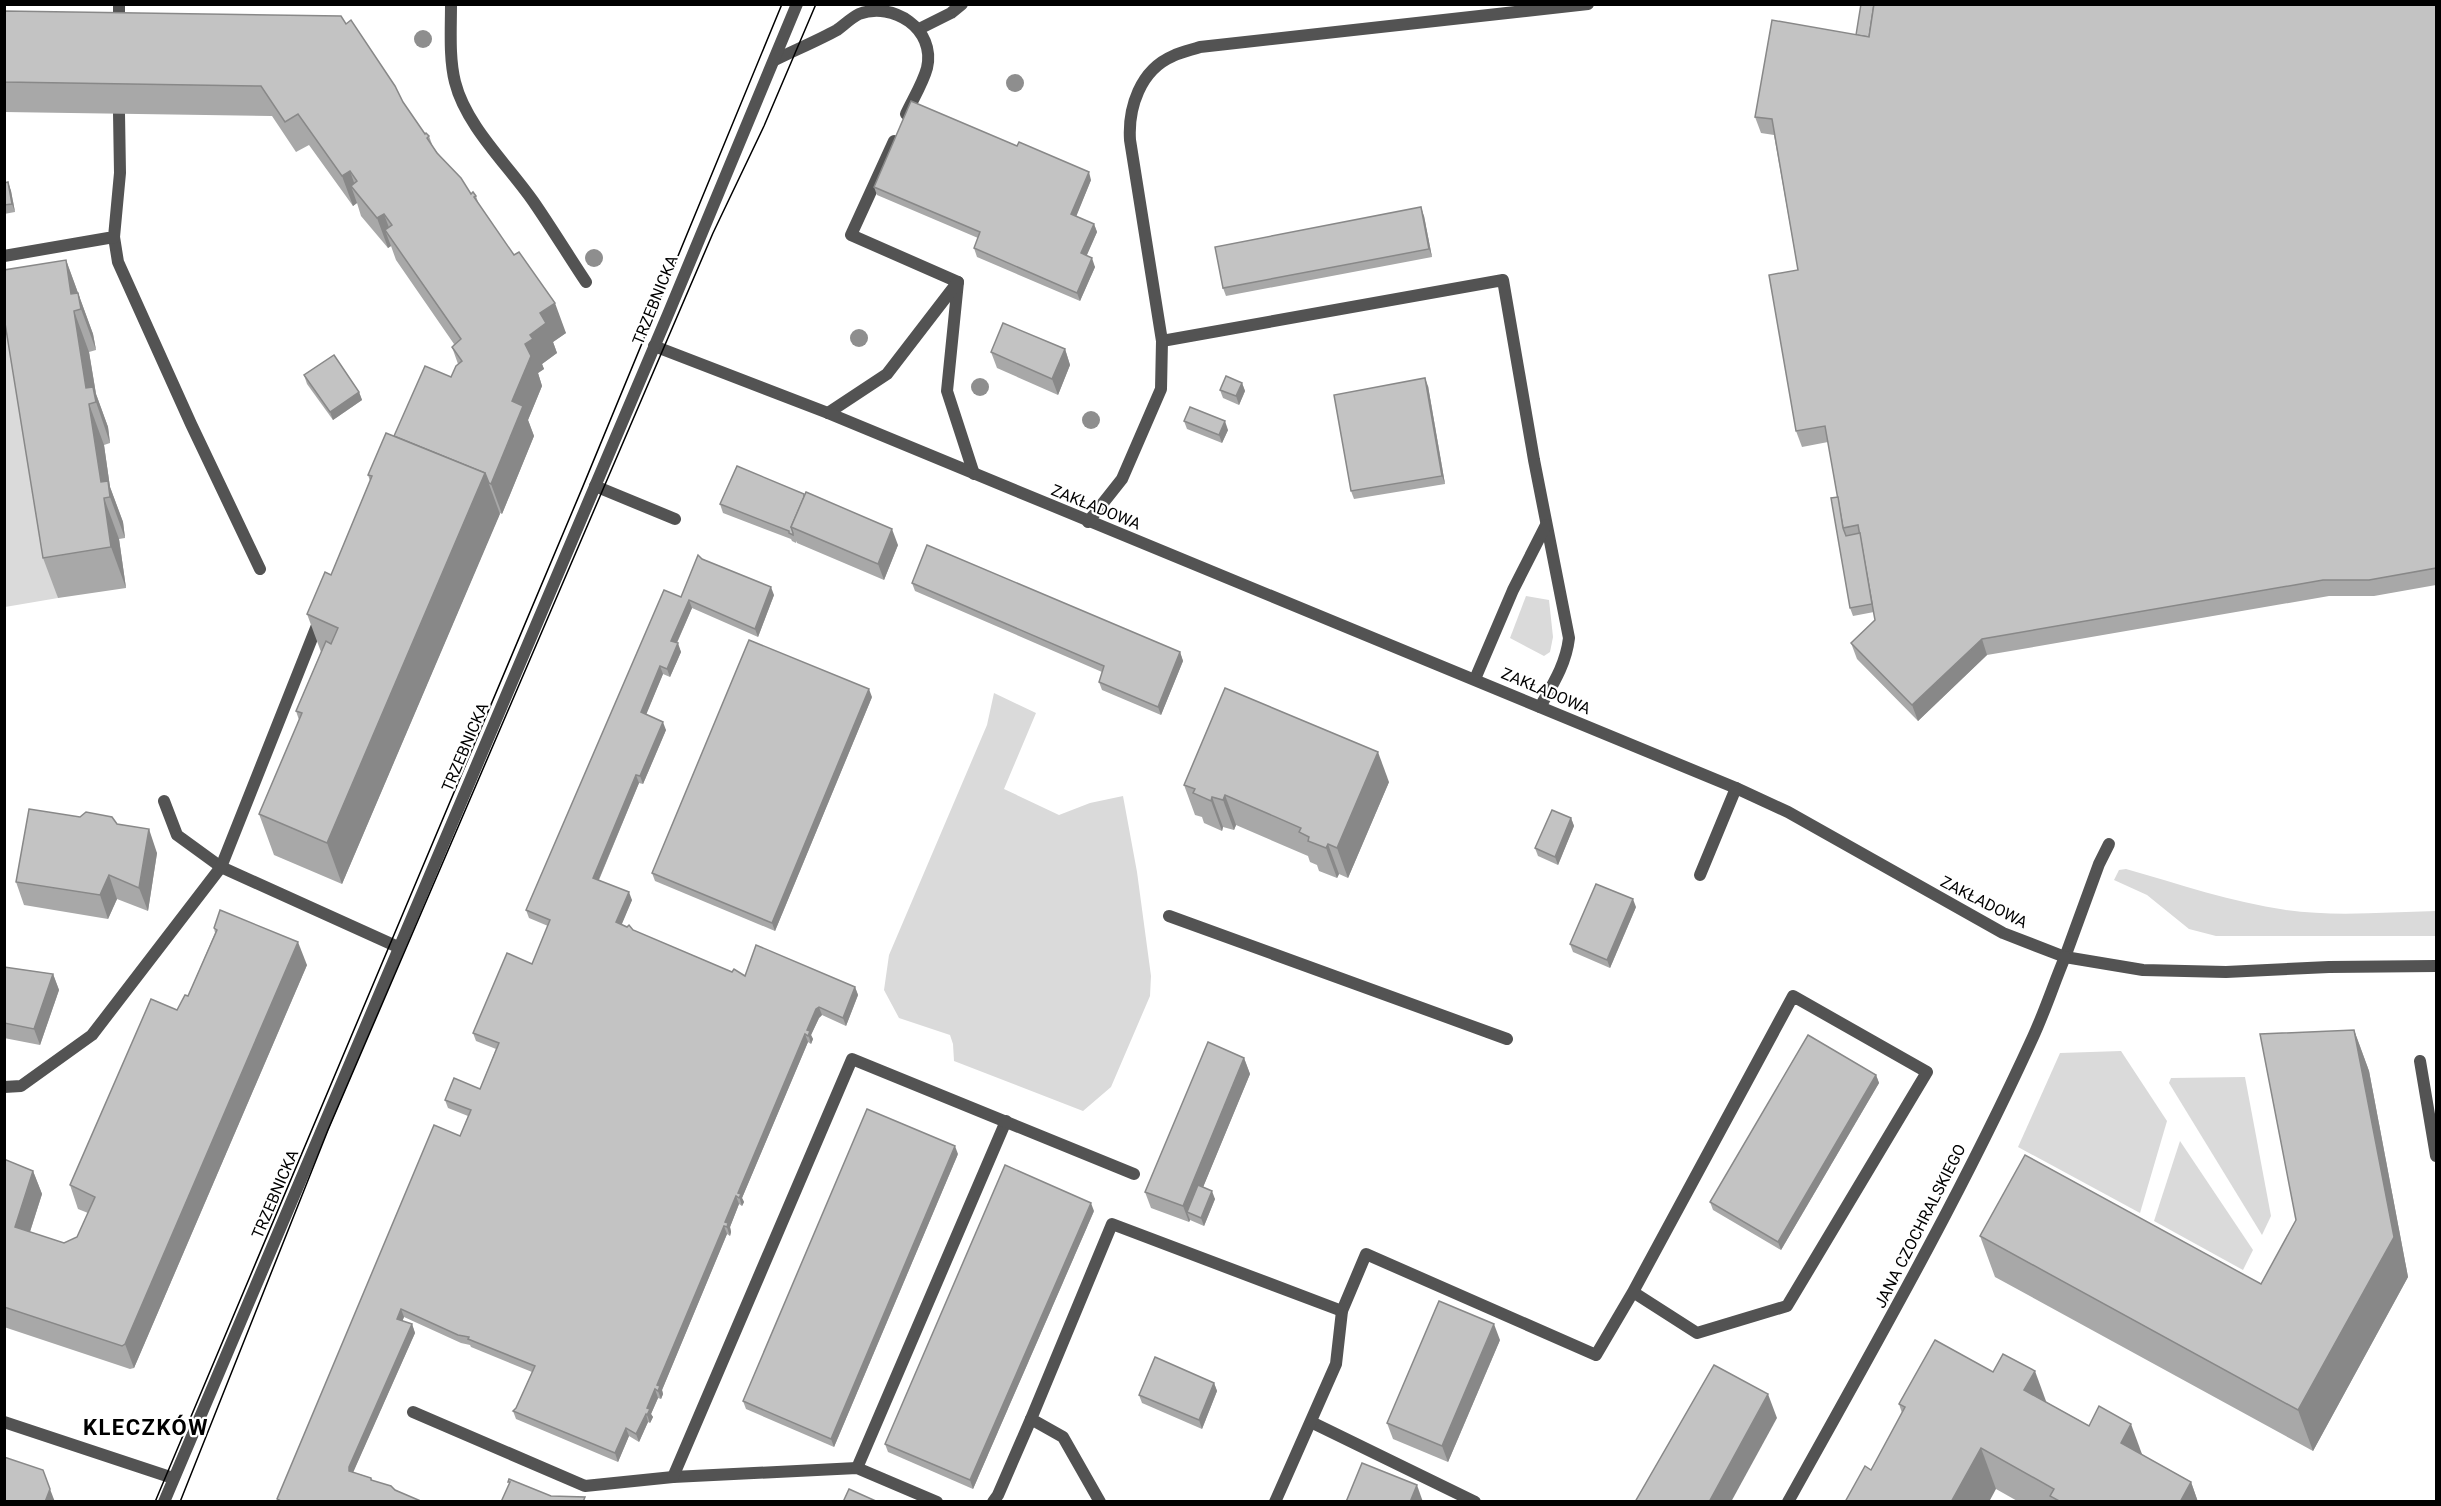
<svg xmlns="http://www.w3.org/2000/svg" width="2441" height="1506" font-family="Roboto,sans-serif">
<rect width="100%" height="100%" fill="#fff"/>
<!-- green -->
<g fill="#dadada">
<polygon points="12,312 58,598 5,607 4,313"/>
<polygon points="1526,596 1549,600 1553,637 1550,652 1544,656 1510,638"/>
<polygon points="994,693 1036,713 1004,789 1059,815 1090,803 1123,796 1137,872 1151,976 1150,996 1111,1087 1083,1111 954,1061 953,1044 950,1035 899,1018 884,990 889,955 987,725"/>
<path d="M2126,869c53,15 105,33 160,41 49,7 101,2 150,1v25h-220l-27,-7 -42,-34 -33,-15 5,-10z"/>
<polygon points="2121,1051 2167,1121 2140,1213 2018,1147 2060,1053"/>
<polygon points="2245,1077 2271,1216 2262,1235 2169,1083 2171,1078"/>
<polygon points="2180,1141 2253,1250 2243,1270 2154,1221"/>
</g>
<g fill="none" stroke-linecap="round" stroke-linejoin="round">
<!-- service -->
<g stroke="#535353" stroke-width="12">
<path d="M451,4c0,26 -2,54 4,78 11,44 53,83 78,119 18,26 35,54 53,81"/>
<polyline points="919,29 951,13 962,4"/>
<path d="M775,60c20,-10 42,-19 62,-30 7,-5 14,-12 22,-16 34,-13 77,15 68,54 -4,15 -14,31 -21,46"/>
<polyline points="894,141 851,235 958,282"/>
<polyline points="114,237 118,262 191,424 260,569"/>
<polyline points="958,282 947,391 974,474"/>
<path d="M1162,341l341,-61 31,180 35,178c-3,26 -16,46 -29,69"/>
<polyline points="828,413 887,374 957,283"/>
<polyline points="595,486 675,519"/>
<path d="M1088,522l34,-43 39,-90 1,-48 -32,-201c-2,-32 10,-70 43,-84 8,-4 18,-6 27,-9l388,-43"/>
<polyline points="1475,679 1513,590 1546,525"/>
<polyline points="164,801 177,835 221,867 398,947"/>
<polyline points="1700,875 1736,788"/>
<polyline points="1169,916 1507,1039"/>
<polyline points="2065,957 2099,864 2109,844"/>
<polyline points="2420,1061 2436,1156"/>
<polyline points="4,1087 21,1086 92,1035 221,867 320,618"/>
<polyline points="413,1412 585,1486 673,1477 857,1468 937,1502"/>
<polyline points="1311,1422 1475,1502"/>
<polyline points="857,1468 1006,1121"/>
<polyline points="673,1477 852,1059 1134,1174"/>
<polyline points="993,1502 998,1495 1031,1419"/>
<polyline points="1100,1502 1063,1437 1031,1419 1112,1224 1342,1311"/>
<polyline points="1275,1502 1336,1364 1342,1311 1366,1254 1596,1355 1633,1292 1793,996 1927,1072 1787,1306 1697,1333 1633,1292"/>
</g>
<!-- minor -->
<g stroke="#535353" stroke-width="12">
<polyline points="119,27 119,4"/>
<polyline points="4,256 114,237 120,173 119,113"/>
<polyline points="654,346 828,413 1736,788 1788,812 2003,933 2065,957 2143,970 2226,972 2329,967 2436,966"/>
<polyline points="4,1422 173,1478"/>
<path d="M1788,1502c85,-153 172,-305 245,-465 12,-26 21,-54 32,-80"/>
</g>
<!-- tertiary -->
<polyline stroke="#535353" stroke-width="12" points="164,1502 669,312 797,4"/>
<!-- tram -->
<g stroke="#000" stroke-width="1.5">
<path d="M155,1502c212,-498 422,-997 627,-1498"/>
<polyline points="180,1502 328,1130 713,233 764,126 816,4"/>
</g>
</g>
<!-- trees -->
<g fill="#8e8e8e">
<circle cx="423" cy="39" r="9"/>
<circle cx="1015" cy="83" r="9"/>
<circle cx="594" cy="258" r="9"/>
<circle cx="859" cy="338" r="9"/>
<circle cx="980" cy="387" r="9"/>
<circle cx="1091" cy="420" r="9"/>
</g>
<!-- wall -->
<g fill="#a8a8a8">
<polygon points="2436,4 2436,585 2374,596 2329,596 1987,655 1918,721 1857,659 1851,643 1875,620 1874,612 1853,616 1850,608 1838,497 1828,442 1802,447 1796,431 1798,270 1774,135 1761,133 1755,117 1856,35"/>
<polygon points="4,11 403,102 425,134 429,136 433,147 471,194 476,196 479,205 566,333 553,342 557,353 542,364 544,369 538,373 542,386 528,420 534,436 502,514 500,513 342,884 274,855 259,814 299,720 296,711 321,652 307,614 331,575 370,481 368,475 394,436 451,377 458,364 452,347 454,344 396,260 391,246 388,248 361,216 357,203 353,206 309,145 296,152 272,116 4,112"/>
<polygon points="1091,180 1076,216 1094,224 1097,232 1086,256 1095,267 1080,301 977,257 974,248 978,238 877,195 874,187"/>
<polygon points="8,182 11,191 15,212 4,214 4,183"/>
<polygon points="1424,216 1432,257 1226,296 1223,288"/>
<polygon points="66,260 93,334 96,350 89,352 96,394 108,427 110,443 104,445 110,487 123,522 125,538 119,539 126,588 58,598 43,558"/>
<polygon points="1065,349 1070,365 1058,395 997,368 991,352"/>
<polygon points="304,375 359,392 362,400 333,420 307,384"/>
<polygon points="1242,383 1245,391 1239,405 1223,398 1220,390"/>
<polygon points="1428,386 1445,484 1354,499 1351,491"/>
<polygon points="1184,421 1228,430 1222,443 1187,429"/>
<polygon points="805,496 898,545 884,580 797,543 796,541 796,543 792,541 791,539 723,513 720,504"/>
<polygon points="702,559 774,595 758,637 692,608 677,643 681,652 670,677 663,674 646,714 666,730 643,784 639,783 599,880 632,900 621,925 732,972 745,976 855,987 858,995 846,1026 822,1015 819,1018 811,1035 813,1039 811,1044 808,1042 742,1198 744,1202 742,1206 739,1204 730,1227 731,1232 730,1236 727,1234 662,1390 663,1394 661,1399 658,1398 651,1414 653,1417 650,1423 648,1422 639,1442 629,1436 618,1462 516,1419 513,1411 516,1408 532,1372 471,1347 470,1345 461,1343 404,1317 402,1321 412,1324 415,1333 353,1472 371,1478 372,1480 423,1502 278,1502 277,1499 460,1136 468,1116 448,1108 445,1100 480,1089 496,1049 476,1041 473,1033 532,964 548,926 529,918 526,910 681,597"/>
<polygon points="912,583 1180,652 1183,661 1161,715 1102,690 1099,682 1102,672 915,591"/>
<polygon points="872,697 775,931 655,881 652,873"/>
<polygon points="1389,782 1348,878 1339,874 1337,878 1319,871 1317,865 1310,862 1308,856 1236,825 1234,830 1223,827 1222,831 1204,823 1202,817 1195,815 1184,785"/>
<polygon points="1571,818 1574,826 1558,865 1538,856 1535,848"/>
<polygon points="117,824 157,853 148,911 117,899 108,919 24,905 16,882"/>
<polygon points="1636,907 1610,968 1573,952 1570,944"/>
<polygon points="214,928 307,965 134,1368 130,1369 4,1327 4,1159 33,1171 42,1194 30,1232 64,1243 77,1237 88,1213 78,1209 70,1185 177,1010 188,996 215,933"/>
<polygon points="4,967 53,974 59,990 40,1045 4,1038"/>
<polygon points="2354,1030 2369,1071 2408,1277 2313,1451 1995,1277 1980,1236 2261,1284 2296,1220"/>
<polygon points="1244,1058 1250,1074 1203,1187 1215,1199 1204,1226 1190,1220 1189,1222 1151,1208 1145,1192"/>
<polygon points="1876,1075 1879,1083 1781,1250 1713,1210 1710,1202"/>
<polygon points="958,1154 834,1447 746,1409 743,1401"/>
<polygon points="1094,1211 973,1489 888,1452 885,1444"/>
<polygon points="1500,1340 1448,1462 1393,1439 1387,1423"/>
<polygon points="1214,1383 1217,1391 1202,1429 1142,1403 1139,1395"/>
<polygon points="2046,1402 2191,1482 2198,1502 2019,1502 1996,1489 1871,1470 1902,1413 1899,1404"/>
</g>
<!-- shaded-wall -->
<g fill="#888">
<polygon points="350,171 359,197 351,186 357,203 353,206 342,176"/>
<polygon points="1089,172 1091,180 1074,222 1071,214"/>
<polygon points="8,182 11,191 15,212 12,204"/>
<polygon points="1421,207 1424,216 1432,257 1429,249"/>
<polygon points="384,214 395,244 385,230 391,246 388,248 377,218"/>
<polygon points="1094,224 1097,232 1084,262 1081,253"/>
<polygon points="1092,258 1095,267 1080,301 1077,293"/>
<polygon points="66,260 93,334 96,350 81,309 71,294"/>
<polygon points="555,303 566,333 553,342 557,353 542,364 544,369 538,373 542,386 528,420 534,436 502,514 491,484 525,344 540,313"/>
<polygon points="74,311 89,352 96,394 108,427 110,443 96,402 86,388"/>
<polygon points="1065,349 1070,365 1058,395 1052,379"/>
<polygon points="1425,378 1428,386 1445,484 1442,476"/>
<polygon points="1242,383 1245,391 1239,405 1236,396"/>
<polygon points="359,392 362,400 333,420 330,412"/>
<polygon points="89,404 104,445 110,487 123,522 125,538 110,497 101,482"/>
<polygon points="1225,421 1228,430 1222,443 1219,435"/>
<polygon points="485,473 500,514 342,884 327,843"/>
<polygon points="104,498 119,539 126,588 111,547"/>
<polygon points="892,529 898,545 884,580 878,564"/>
<polygon points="771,587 774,595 758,637 755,629"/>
<polygon points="689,600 692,608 674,649 671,641"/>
<polygon points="1982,639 1987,655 1918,721 1912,705"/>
<polygon points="678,643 681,652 670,677 667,669"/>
<polygon points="1180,652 1183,661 1161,715 1158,707"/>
<polygon points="660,666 663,674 644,720 641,712"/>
<polygon points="869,689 872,697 775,931 772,923"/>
<polygon points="663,722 666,730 643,784 640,776"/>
<polygon points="1378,752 1389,782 1348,878 1337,848"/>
<polygon points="636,775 639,783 596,886 593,878"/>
<polygon points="1225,795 1236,825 1234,830 1223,800"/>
<polygon points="1212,797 1223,827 1222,831 1211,801"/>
<polygon points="1571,818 1574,826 1558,865 1555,857"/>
<polygon points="149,829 157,853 148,911 139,888"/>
<polygon points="1328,844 1339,874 1337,878 1326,848"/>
<polygon points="109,875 117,899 108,919 100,895"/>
<polygon points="629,892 632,900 619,931 616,922"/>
<polygon points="1633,899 1636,907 1610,968 1607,960"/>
<polygon points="298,942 307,965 134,1368 125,1344"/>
<polygon points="53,974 59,990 40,1045 34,1029"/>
<polygon points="855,987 858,995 846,1026 843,1018"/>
<polygon points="819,1007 822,1015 819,1018 811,1035 813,1039 811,1044 807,1030 816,1009"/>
<polygon points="2354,1030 2369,1071 2408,1277 2313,1451 2298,1410"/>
<polygon points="805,1034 808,1042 742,1198 744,1202 742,1206 738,1193"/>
<polygon points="1244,1058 1250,1074 1192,1214 1187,1212 1190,1220 1189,1222 1183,1206"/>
<polygon points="1876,1075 1879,1083 1781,1250 1778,1242"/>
<polygon points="955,1146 958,1154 834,1447 831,1439"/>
<polygon points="33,1171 42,1194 24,1250 15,1227"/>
<polygon points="1212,1191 1215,1199 1204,1226 1201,1218"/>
<polygon points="736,1196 739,1204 730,1227 731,1232 730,1236 725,1222"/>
<polygon points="1091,1203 1094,1211 973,1489 970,1480"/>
<polygon points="724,1226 727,1234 662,1390 663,1394 661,1399 658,1391 657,1385"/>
<polygon points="401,1309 404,1317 400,1327 397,1319"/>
<polygon points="412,1324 415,1333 352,1475 349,1471 349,1467"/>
<polygon points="1494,1324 1500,1340 1448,1462 1442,1446"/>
<polygon points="2035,1371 2050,1412 2024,1390"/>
<polygon points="1214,1383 1217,1391 1202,1429 1199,1420"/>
<polygon points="655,1389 658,1398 651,1414 653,1417 650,1423 647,1415 647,1408"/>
<polygon points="1768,1394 1777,1418 1731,1502 1709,1502"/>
<polygon points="646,1414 648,1422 639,1442 636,1434"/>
<polygon points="2131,1424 2146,1465 2121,1443"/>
<polygon points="626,1428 629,1436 618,1462 615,1453"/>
<polygon points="1981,1448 1996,1489 1989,1502 1951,1502"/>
<polygon points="2191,1482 2198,1502 2180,1502"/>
<polygon points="1417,1485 1423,1502 1410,1502"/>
<polygon points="50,1489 55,1502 45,1502"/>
</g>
<!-- building -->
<g fill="#c3c3c3" stroke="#888" stroke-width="1.5">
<polygon points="1861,4 1874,4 1869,37 1856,35"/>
<polygon points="1874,4 2436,4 2436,568 2369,580 2323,580 1982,639 1912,705 1851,643 1875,620 1858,525 1843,528 1825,426 1796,431 1769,275 1798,270 1772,119 1755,117 1772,20 1869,37"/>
<polygon points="4,11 341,16 346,24 351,20 395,86 403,102 425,134 426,133 429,136 427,138 437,153 461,178 471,194 473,192 476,196 474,197 514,255 519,252 555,303 540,313 546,323 530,335 533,339 525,344 531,356 512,401 523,406 491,484 489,483 485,473 394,436 425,366 451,377 456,366 462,361 452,347 461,339 385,230 392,225 384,214 377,218 351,186 357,181 350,171 342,176 298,114 285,122 261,86 4,82"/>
<polygon points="911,101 1017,146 1019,142 1089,172 1071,214 1094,224 1081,253 1092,258 1077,293 974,248 980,232 874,187"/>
<polygon points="8,182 12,204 4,205 4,183"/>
<polygon points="1421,207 1429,249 1223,288 1215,247"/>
<polygon points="66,260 71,294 78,293 81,309 74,311 86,388 93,387 96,402 89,404 101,482 108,481 110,497 104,498 111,547 43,558 4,317 4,270"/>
<polygon points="1003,323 1065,349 1052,379 991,352"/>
<polygon points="334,355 359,392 330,412 304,375"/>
<polygon points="1226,376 1242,383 1236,396 1220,390"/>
<polygon points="1425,378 1442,476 1351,491 1334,395"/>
<polygon points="1190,407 1225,421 1219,435 1184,421"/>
<polygon points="386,433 485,473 327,843 259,814 302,713 296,711 326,641 331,644 338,628 307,614 325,572 331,575 372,476 368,475"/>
<polygon points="737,466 804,494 804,497 791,527 793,533 793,535 789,533 789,531 720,504"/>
<polygon points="806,492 892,529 878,564 791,527"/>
<polygon points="1838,497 1843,528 1846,536 1860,533 1872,604 1850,608 1831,498"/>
<polygon points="927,545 1180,652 1158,707 1099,682 1104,666 912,583"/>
<polygon points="698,555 702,559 771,587 755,629 689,600 671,641 678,643 667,669 660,666 641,712 663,722 640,776 636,775 593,878 629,892 616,922 627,927 629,925 633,930 732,972 734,969 745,976 756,945 855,987 843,1018 819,1007 816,1009 807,1030 810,1031 808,1036 805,1034 738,1193 741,1194 739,1198 736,1196 725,1222 728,1223 727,1227 724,1226 657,1385 660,1386 658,1391 655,1389 647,1408 650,1409 647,1415 646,1414 636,1434 626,1428 615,1453 513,1411 516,1408 535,1366 468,1339 469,1337 458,1335 401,1309 397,1319 412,1324 349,1467 349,1471 371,1478 371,1480 391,1486 395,1490 423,1502 283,1502 277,1499 434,1125 460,1136 471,1110 445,1100 454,1078 480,1089 499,1043 473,1033 507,953 532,964 550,920 526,910 664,590 681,597"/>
<polygon points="749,640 869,689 772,923 652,873"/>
<polygon points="1225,688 1378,752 1337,848 1328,844 1326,848 1308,841 1309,837 1299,832 1301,828 1225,795 1223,800 1212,797 1211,801 1193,793 1195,789 1184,785"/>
<polygon points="29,809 80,817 86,812 112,817 117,824 149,829 139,888 109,875 100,895 16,882"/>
<polygon points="1552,810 1571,818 1555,857 1535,848"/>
<polygon points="1596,884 1633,899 1607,960 1570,944"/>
<polygon points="220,910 298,942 125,1344 122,1346 4,1307 4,1159 33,1171 15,1227 64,1243 77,1237 95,1197 70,1185 151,999 177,1010 185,995 188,996 217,930 214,928"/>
<polygon points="4,967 53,974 34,1029 4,1023"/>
<polygon points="2354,1030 2394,1237 2298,1410 1980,1236 2025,1155 2261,1284 2296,1220 2260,1034"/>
<polygon points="1808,1035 1876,1075 1778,1242 1710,1202"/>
<polygon points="1208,1042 1244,1058 1183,1206 1145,1192"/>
<polygon points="867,1109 955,1146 831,1439 743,1401"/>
<polygon points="1005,1165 1091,1203 970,1480 885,1444"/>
<polygon points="1198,1185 1212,1191 1201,1218 1187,1212"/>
<polygon points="1439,1301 1494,1324 1442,1446 1387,1423"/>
<polygon points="1935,1340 1993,1372 2003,1354 2035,1371 2024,1390 2089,1426 2099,1406 2131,1424 2121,1443 2191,1482 2180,1502 2061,1502 2050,1496 2054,1489 1981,1448 1951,1502 1845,1502 1865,1466 1871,1470 1905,1407 1899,1404"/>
<polygon points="1155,1357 1214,1383 1199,1420 1139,1395"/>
<polygon points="1714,1365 1768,1394 1709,1502 1635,1502"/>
<polygon points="4,1457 43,1470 50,1489 45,1502 4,1502"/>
<polygon points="1362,1463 1417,1485 1410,1502 1346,1502"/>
<polygon points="509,1479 551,1496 585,1497 583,1502 501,1502 510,1482 508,1482"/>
<polygon points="849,1489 878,1502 843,1502"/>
</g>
<g text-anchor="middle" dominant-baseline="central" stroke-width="4.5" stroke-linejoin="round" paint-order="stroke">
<!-- street labels -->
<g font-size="16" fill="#000" stroke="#fff">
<text transform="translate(655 300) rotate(-68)">TRZEBNICKA</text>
<text transform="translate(1096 507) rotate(22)">ZAKŁADOWA</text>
<text transform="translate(1546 691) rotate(23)">ZAKŁADOWA</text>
<text transform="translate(465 747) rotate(-67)">TRZEBNICKA</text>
<text transform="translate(1984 902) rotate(27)">ZAKŁADOWA</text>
<text transform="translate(275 1194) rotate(-67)">TRZEBNICKA</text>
<text transform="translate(1920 1226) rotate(-63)">JANA CZOCHRALSKIEGO</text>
</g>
<!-- district labels -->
<g font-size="22" font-weight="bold" letter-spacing="1.5" fill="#000" stroke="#fff">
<text x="146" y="1427">KLECZKÓW</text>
</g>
</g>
<!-- border -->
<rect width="2441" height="1506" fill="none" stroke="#000000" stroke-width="12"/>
</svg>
